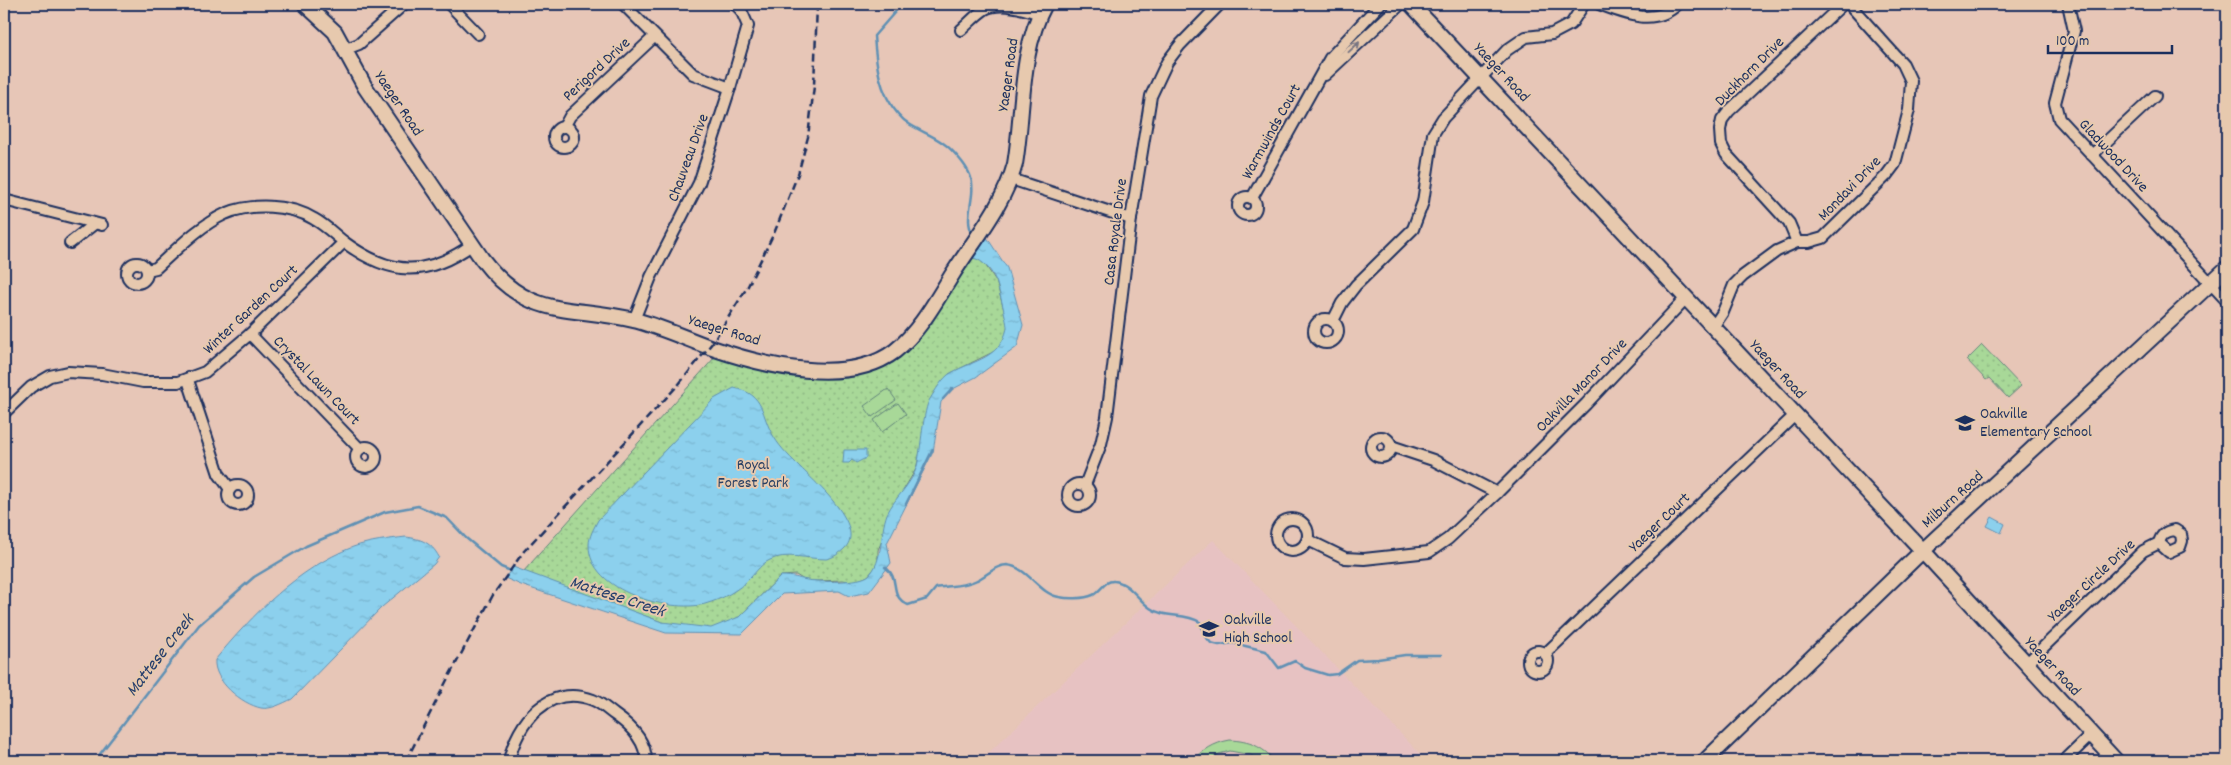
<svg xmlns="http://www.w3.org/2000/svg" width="2231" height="765" font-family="Dekko,sans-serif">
<defs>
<pattern id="park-dots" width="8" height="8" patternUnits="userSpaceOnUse" patternTransform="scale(1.25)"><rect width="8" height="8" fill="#a8d898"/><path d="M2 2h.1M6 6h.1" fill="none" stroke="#90ba85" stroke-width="1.8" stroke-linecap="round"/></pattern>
<pattern id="water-ripples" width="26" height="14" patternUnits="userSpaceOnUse" patternTransform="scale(1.25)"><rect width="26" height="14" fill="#8cd0ed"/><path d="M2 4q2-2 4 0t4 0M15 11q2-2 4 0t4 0" fill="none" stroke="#78b3ce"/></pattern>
</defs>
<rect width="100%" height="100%" fill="#e7c6b7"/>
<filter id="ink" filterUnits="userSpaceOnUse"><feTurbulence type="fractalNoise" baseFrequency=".02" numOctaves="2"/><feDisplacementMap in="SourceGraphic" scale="10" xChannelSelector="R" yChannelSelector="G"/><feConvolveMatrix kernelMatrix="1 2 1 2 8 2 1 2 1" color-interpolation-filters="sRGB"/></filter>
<g filter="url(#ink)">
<!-- built -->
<polygon fill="#e7c2c2" points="1213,540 1427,761 980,761"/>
<!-- park -->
<g fill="url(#park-dots)" stroke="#62847b">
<polygon points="973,258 982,260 996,281 1008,325 1004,342 993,352 949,374 921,447 916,469 904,489 878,550 878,564 868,576 854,582 843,580 817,581 804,580 796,575 781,576 739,617 711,633 662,622 523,572 715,357 789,374 852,376 906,352"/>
<polygon points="1982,345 2021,386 2008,398 1989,378 1986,380 1967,360"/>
</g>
<!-- pitch -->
<g fill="#a8d898" stroke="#62847b">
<polygon points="888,389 896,400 872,417 864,406"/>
<polygon points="898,403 906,414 882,432 874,420"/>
<path d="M1230,740c19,1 32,6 45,21h-15l-9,-6 -21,-4 -11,3 -11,7h-16c12,-11 21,-18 38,-21z"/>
</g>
<!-- water -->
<g fill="url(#water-ripples)" stroke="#5f90b4">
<path d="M986,236l21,32 16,57 -6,22 -41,30 -25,13 -10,12 -8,50 -46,91 4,20 -22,29 -20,4 -10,-5 -57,3 -40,40 -76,-1 -145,-48 -16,-7 8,-11 149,55 49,6 28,-11 42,-41c14,0 15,2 26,4 13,2 53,3 62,-5 14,-13 11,-43 18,-61 8,-17 25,-30 30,-48 4,-15 6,-57 13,-67 5,-8 13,-22 21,-26 23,-13 50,-15 56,-45 1,-2 -9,-43 -11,-47 -4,-10 -13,-21 -23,-23z"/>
<path d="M734,388c32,6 26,27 40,49 7,12 18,22 27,31 15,15 65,58 44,80 -5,5 -12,10 -19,11 -17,0 -41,-7 -56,1 -9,4 -13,11 -20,18 -12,13 -28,21 -45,26 -35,9 -116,-12 -116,-59 0,-9 5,-17 9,-25l116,-121z"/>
<polygon points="844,450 866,450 866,458 856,463 852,460 849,463 843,463"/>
<polygon points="1992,517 2005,524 2001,533 1987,526"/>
<path d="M406,537c15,2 25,5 33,20l-5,7 -52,43 -90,92c-9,4 -21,11 -31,9 -19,-4 -48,-27 -46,-48 37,-45 83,-92 138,-113 17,-6 36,-8 53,-10z"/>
</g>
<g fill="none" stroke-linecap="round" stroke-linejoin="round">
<!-- stream -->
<g stroke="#5f90b4" stroke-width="2.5">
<path d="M902,4l-28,32c2,28 5,56 24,78 12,15 31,18 45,29 9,6 23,22 27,32 8,20 -8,43 3,59"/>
<polyline points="943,399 953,388"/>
<polyline points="906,504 933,449"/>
<path d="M885,567c17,13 2,27 23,38l19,-6 9,-11c12,-2 30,-2 41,-8 9,-4 19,-15 30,-15 21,2 32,29 52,32 9,2 25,2 34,-2 7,-3 12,-15 21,-14 15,1 25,20 36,27 15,11 34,4 50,14l6,15 5,6 8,2 14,-2 33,8 13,17 16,-7 10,7 23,7 9,-1 20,-14 21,-1 27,-4h36"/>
<polyline points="96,761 100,754 199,625 254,577 306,546 385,512 418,506 447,518 466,538 501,567 511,571"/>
</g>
<defs>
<g id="street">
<polyline points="449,4 478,34"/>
<polyline points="623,4 693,74 730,88"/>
<path d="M1599,4c27,10 55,23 79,0"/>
<polyline points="2068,4 2074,31 2055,103 2059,119 2227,301"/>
<path d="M961,30c8,-7 16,-16 24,-21 15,-8 41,0 55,5"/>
<polyline points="346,49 359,44 404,4"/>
<polyline points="1325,75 1401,4"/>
<circle cx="564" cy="137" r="10"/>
<polyline points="564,127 570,116 654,37"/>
<polyline points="2092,155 2155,96"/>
<polyline points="1011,179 1131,219"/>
<circle cx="1247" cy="206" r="9"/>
<polyline points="1252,198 1330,58 1380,4"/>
<polyline points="4,200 102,225"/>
<polyline points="1797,242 1789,223 1726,154 1721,144 1720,130 1722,120 1729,111 1843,4"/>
<polyline points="70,243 94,224"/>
<circle cx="137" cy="273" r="10"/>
<path d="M147,270l9,-2c21,-19 43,-42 69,-54 26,-11 65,-10 89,5 11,6 20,15 30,23 46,34 82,36 129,2"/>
<circle cx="1326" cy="331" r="12"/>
<polyline points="634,320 651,277 699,183 730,88 748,26 741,10 735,4"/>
<polyline points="1333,321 1342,303 1356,285 1413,229 1423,202 1433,134 1443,118 1507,50 1526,37 1552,34 1571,24 1584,4"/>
<polyline points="1713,327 1723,312 1734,285 1743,276 1777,251 1797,242 1809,242 1823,238 1886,176 1895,164 1909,110 1911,81 1903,64 1849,4"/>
<polyline points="250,334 360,449"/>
<polyline points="188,380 219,474 230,489"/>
<polyline points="4,413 31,387 50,376 68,372 102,374 143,382 178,382 205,372 250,334 344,242"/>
<polyline points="2227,414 2227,424"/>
<circle cx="1381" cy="447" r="10"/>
<polyline points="1391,446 1433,460 1497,493"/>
<circle cx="366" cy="457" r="10"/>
<circle cx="1079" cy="495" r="11"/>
<circle cx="238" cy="495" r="10"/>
<polyline points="1085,485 1101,444 1107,417 1131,219 1151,96 1167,62 1180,45 1220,4"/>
<circle cx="1292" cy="535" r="16"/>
<polyline points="1308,540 1345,558 1364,559 1429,552 1448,539 1497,493 1586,404 1686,298"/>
<circle cx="1538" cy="661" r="10"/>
<polyline points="1545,654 1795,415"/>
<path d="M2026,664l117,-113 16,-8c2,-9 7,-12 16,-13l6,4 1,7 -2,6 -11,5 -10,-9"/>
<path d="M509,761c8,-39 40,-78 84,-61 8,3 15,10 22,15 16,11 31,27 31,46"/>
<polyline points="2064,761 2091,735"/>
</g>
<g id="secondary">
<path d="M305,4l30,28 30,55 117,172c48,63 89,45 156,62 25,7 49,18 74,27 52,18 136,39 183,3 24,-19 41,-50 57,-76 22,-35 52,-70 63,-111 9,-53 4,-112 30,-160"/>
<polyline points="1411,4 1923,551 2116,761"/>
<polyline points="1705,761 1916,557 2227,268"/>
</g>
</defs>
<!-- street casing -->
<use href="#street" stroke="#1b2f5e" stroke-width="14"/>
<!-- secondary casing -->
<use href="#secondary" stroke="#1b2f5e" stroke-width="18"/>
<!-- street -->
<use href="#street" stroke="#e7c9ae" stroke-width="10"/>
<!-- secondary -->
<use href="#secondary" stroke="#e7c9ae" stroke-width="14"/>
<!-- rail -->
<polyline stroke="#1b2f5e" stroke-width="2.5" stroke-dasharray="8 4" stroke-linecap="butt" points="406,761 447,680 493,595 524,551 679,384 713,342 748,286 775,231 798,174 808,137 814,86 817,4"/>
</g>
<!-- one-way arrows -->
<defs><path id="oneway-shaft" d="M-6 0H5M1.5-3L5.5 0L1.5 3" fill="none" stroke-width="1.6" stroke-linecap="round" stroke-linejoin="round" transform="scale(1.25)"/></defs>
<use stroke="#777482" href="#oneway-shaft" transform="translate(1354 47) rotate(-43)"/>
</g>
<!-- icons -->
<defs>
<symbol id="school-bare" viewBox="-9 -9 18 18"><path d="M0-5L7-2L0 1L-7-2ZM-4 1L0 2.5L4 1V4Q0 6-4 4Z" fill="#1b2f5e" stroke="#e7c9ae" stroke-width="2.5" paint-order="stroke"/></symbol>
</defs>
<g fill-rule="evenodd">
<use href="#school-bare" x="1951" y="409" width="28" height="28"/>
<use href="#school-bare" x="1195" y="615" width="28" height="28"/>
</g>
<g text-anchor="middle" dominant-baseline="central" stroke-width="4" stroke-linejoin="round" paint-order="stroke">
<!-- street labels -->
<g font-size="16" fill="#1b2f5e" stroke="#e7c9ae">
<text transform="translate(597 70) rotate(-43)">Perigord Drive</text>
<text transform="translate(1750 72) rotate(-45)">Duckhorn Drive</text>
<text transform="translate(1501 73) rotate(47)">Yaeger Road</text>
<text transform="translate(1009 75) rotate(-82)">Yaeger Road</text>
<text transform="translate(398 104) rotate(56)">Yaeger Road</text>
<text transform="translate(1272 132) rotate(-61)">Warmwinds Court</text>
<text transform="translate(2113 156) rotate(47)">Gladwood Drive</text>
<text transform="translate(689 158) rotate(-70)">Chauveau Drive</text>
<text transform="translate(1850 189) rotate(-46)">Mondavi Drive</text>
<text transform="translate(1116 232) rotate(-83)">Casa Royale Drive</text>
<text transform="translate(251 310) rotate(-43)">Winter Garden Court</text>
<text transform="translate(724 331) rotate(17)">Yaeger Road</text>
<text transform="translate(1777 370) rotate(47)">Yaeger Road</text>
<text transform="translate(316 381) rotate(46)">Crystal Lawn Court</text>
<text transform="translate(1582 386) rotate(-46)">Oakvilla Manor Drive</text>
<text transform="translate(1953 500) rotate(-42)">Milburn Road</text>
<text transform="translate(1660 523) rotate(-44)">Yaeger Court</text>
<text transform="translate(2092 581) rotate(-43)">Yaeger Circle Drive</text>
<text transform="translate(2052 667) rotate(47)">Yaeger Road</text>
</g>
<!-- poi labels -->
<g font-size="16" fill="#1b2f5e" stroke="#e7c9ae" text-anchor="start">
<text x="1980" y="414">Oakville<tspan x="1980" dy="18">Elementary School</tspan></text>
<text x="1224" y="620">Oakville<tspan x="1224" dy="18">High School</tspan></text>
</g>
<!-- park labels -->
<g font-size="16" fill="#294064" stroke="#e7c9ae">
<text x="753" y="465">Royal<tspan x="753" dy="18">Forest Park</tspan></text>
</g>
<!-- water labels -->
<g font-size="18" font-style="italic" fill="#263f6c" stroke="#e7c9ae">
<text transform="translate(617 598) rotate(18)">Mattese Creek</text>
<text transform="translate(161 656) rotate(-52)">Mattese Creek</text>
</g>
</g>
<!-- margin -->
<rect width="2231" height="765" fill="none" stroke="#e7c9ae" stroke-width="20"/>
<rect x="10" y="10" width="2211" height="745" fill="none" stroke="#1b2f5e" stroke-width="2" filter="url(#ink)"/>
<!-- scale -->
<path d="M2048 45v8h124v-8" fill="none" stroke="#1b2f5e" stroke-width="2.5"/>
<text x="2056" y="45" font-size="15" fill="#1b2f5e" stroke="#e7c9ae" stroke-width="4" paint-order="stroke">100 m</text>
</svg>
